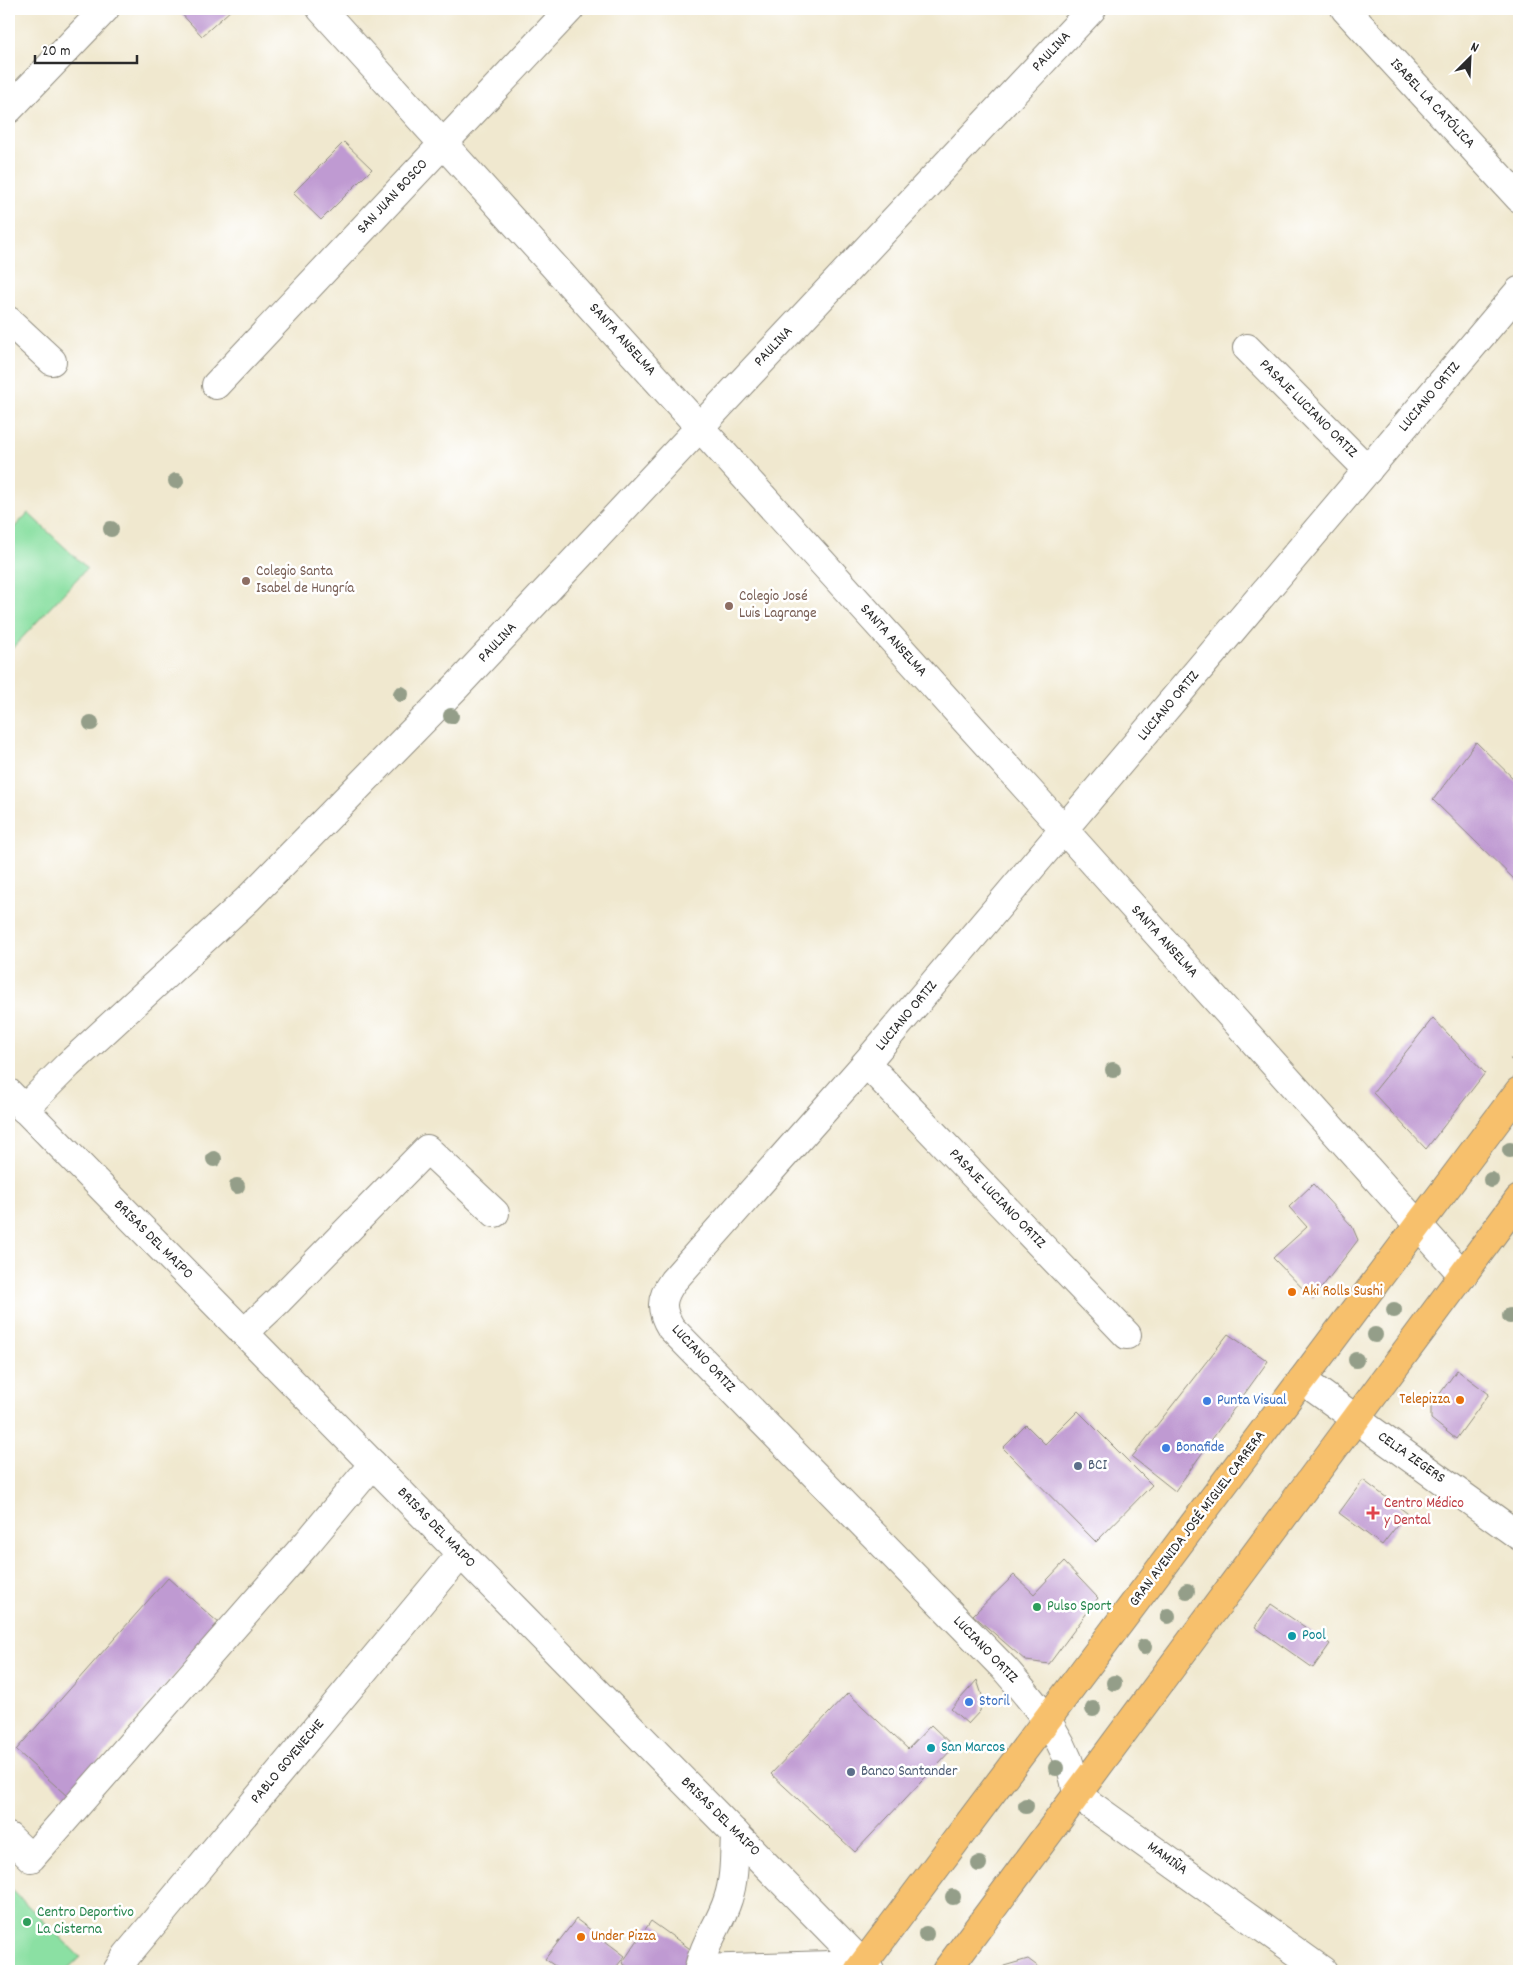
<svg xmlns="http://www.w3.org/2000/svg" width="1528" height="1980" font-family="Dekko,sans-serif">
<rect width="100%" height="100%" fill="#fff"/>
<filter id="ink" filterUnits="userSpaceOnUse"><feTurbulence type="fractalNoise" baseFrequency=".02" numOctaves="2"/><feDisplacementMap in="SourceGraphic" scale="10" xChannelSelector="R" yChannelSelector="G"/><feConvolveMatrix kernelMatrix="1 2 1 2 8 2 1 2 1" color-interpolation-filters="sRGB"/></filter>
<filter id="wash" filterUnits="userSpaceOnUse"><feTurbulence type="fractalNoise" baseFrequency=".0096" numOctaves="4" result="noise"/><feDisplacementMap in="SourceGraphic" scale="20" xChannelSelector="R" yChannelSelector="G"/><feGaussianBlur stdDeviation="1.12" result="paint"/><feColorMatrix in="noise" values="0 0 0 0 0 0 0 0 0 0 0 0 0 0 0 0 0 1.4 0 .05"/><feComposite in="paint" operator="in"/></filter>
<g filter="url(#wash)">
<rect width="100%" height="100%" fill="#f0e8cf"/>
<!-- green -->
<g fill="#8be0a3" stroke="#5b8667">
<polygon points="28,513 87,568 9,652 9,533"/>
<polygon points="9,1887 80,1957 65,1971 9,1971"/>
</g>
<g id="blocks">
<!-- building -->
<g fill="#bf9ad2">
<polygon points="177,9 232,9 202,36"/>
<polygon points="344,142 372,169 321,220 293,193"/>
<polygon points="1476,742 1519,784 1519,884 1433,800"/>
<polygon points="1433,1018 1485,1073 1426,1149 1373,1093"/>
<polygon points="1313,1184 1352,1226 1358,1240 1313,1299 1273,1258 1307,1227 1289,1207"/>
<polygon points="1228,1334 1268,1361 1175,1491 1132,1457"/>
<polygon points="1457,1370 1489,1394 1456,1439 1431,1419 1431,1406"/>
<polygon points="1078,1411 1152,1485 1096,1542 1003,1448 1026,1425 1045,1444"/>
<polygon points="1363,1480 1407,1513 1382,1545 1339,1513"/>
<polygon points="1064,1562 1098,1598 1049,1664 1026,1661 973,1615 1014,1575 1034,1594"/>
<polygon points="168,1578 220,1624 67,1796 16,1750"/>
<polygon points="1271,1604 1330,1644 1313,1668 1255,1627"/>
<polygon points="977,1680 982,1695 980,1711 968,1724 951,1709"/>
<polygon points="848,1693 908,1749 931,1725 954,1747 855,1852 771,1774"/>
<polygon points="576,1919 625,1956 613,1971 562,1971 545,1959"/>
<polygon points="651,1921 721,1971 634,1971 622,1963"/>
<polygon points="1028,1959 1044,1971 1000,1971 1004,1966"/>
</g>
</g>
</g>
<g filter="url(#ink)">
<use href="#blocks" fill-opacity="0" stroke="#8e8a7d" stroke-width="1"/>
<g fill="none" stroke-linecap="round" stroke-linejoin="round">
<defs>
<g id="minor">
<polyline points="321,9 1032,794 1463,1275"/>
<polyline points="1345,9 1519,198"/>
<polyline points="9,109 105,9"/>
<polyline points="9,321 52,361"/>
<polyline points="1247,348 1368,470"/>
<polyline points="216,385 570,9"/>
<polyline points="866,1063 1127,1335"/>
<polyline points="9,1093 870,1971"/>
<polyline points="24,1109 68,1065 248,899 457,686 1092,9"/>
<polyline points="244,1333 279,1300 427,1149 495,1213"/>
<polyline points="1302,1380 1519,1536"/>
<polyline points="9,1837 31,1858 308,1542 373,1464"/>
<polyline points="699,1969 864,1964"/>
<polyline points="117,1971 127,1955 461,1554"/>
<path d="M698,1971c6,-29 22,-46 30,-72 7,-21 6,-44 7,-66"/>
<path d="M1323,1971l-246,-176c-6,-52 -40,-89 -73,-127l-333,-340c-11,-18 -11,-29 2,-47l193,-218 653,-772"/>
</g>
<g id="major">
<polyline points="858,1971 1519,1091"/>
<polyline points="946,1971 1519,1199"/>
</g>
</defs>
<!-- minor casing -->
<use href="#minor" stroke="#8e8a7d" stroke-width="30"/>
<!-- major casing -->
<use href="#major" stroke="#8e8a7d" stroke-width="30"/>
<!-- path -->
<polyline stroke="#8e8a7d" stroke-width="3" stroke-dasharray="1 4" stroke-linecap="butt" points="1511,1060 1519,1049"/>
<!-- minor -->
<use href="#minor" stroke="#fff" stroke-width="28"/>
<!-- major -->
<use href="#major" stroke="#f7c06c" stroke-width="28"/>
</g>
<!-- trees -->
<g fill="#949e89">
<circle cx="176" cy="481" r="8"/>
<circle cx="111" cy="529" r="8"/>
<circle cx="401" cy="694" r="8"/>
<circle cx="451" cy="716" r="8"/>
<circle cx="91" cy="723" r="8"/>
<circle cx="1113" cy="1070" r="8"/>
<circle cx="1510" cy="1150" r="8"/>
<circle cx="214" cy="1159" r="8"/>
<circle cx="1491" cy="1180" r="8"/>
<circle cx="237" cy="1186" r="8"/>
<circle cx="1394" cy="1310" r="8"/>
<circle cx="1510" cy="1316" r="8"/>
<circle cx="1375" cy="1335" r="8"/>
<circle cx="1356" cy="1360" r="8"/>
<circle cx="1187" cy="1591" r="8"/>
<circle cx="1168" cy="1616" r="8"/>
<circle cx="1144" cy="1647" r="8"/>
<circle cx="1114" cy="1683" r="8"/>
<circle cx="1093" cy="1709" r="8"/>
<circle cx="1056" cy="1768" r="8"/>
<circle cx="1026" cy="1806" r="8"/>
<circle cx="979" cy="1864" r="8"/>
<circle cx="953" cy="1897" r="8"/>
<circle cx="926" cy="1934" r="8"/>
</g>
</g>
<!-- markers -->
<g fill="#8d6e63" stroke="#fff" stroke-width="2">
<circle cx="246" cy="581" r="5"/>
<circle cx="729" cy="606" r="5"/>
</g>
<g fill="#e8710a" stroke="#fff" stroke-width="2">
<circle cx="1292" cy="1292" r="5"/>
<circle cx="1460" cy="1400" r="5"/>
<circle cx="581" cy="1937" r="5"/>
</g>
<g fill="#3f7fe0" stroke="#fff" stroke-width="2">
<circle cx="1207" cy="1401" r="5"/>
<circle cx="1166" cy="1448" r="5"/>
<circle cx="969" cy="1702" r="5"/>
</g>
<g fill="#5c6f8a" stroke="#fff" stroke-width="2">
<circle cx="1078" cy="1466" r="5"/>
<circle cx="851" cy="1772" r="5"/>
</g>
<path fill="#e0444e" stroke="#fff" stroke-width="2" d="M1370.5 1505.5h5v5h5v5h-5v5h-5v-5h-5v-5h5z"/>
<g fill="#2e9e5b" stroke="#fff" stroke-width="2">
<circle cx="1037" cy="1607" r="5"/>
<circle cx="27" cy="1922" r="5"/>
</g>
<g fill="#0f9aa8" stroke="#fff" stroke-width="2">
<circle cx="1292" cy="1636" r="5"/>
<circle cx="931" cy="1748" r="5"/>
</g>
<g text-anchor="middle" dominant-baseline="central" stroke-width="5" stroke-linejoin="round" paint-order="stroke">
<!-- street labels -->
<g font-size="15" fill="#2b2b2b" stroke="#fff">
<text transform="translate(1052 52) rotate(-47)">PAULINA</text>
<text transform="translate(1432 104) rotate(47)">ISABEL LA CATÓLICA</text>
<text transform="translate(393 197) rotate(-47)">SAN JUAN BOSCO</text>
<text transform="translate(622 340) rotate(48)">SANTA ANSELMA</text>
<text transform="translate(774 347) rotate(-47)">PAULINA</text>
<text transform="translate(1430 397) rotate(-50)">LUCIANO ORTIZ</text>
<text transform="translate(1308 409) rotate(45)">PASAJE LUCIANO ORTIZ</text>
<text transform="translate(893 641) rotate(48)">SANTA ANSELMA</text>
<text transform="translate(498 643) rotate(-47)">PAULINA</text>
<text transform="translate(1169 706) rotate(-50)">LUCIANO ORTIZ</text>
<text transform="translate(1164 942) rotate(48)">SANTA ANSELMA</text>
<text transform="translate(907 1016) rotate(-50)">LUCIANO ORTIZ</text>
<text transform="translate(997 1199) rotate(46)">PASAJE LUCIANO ORTIZ</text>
<text transform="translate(153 1240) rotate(45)">BRISAS DEL MAIPO</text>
<text transform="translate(703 1359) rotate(47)">LUCIANO ORTIZ</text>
<text transform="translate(1411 1458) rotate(35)">CELIA ZEGERS</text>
<text transform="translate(1198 1519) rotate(-53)">GRAN AVENIDA JOSÉ MIGUEL CARRERA</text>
<text transform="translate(436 1528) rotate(46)">BRISAS DEL MAIPO</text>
<text transform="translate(985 1650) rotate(46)">LUCIANO ORTIZ</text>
<text transform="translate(288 1762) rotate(-50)">PABLO GOYENECHE</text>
<text transform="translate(720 1817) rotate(45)">BRISAS DEL MAIPO</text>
<text transform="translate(1167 1859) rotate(36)">MAMIÑA</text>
</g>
<!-- education labels -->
<g font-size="15" fill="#785e54" stroke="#fff" text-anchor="start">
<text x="256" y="572">Colegio Santa<tspan x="256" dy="17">Isabel de Hungría</tspan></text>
<text x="739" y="597">Colegio José<tspan x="739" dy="17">Luis Lagrange</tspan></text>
</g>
<!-- food labels -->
<g font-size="15" fill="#c56008" stroke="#fff" text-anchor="start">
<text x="1302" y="1292">Aki Rolls Sushi</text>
<text x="1450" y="1400" text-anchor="end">Telepizza</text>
<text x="591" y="1937">Under Pizza</text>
</g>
<!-- shop labels -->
<g font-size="15" fill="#366cbe" stroke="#fff" text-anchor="start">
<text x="1217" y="1401">Punta Visual</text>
<text x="1176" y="1448">Bonafide</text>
<text x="979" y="1702">Storil</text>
</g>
<!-- service labels -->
<g font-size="15" fill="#4e5e75" stroke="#fff" text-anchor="start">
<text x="1088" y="1466">BCI</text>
<text x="861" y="1772">Banco Santander</text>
</g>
<!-- health labels -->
<g font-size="15" fill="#be3a42" stroke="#fff" text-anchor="start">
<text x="1384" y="1504">Centro Médico<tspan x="1384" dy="17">y Dental</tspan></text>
</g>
<!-- leisure labels -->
<g font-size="15" fill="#27864d" stroke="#fff" text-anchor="start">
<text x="1047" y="1607">Pulso Sport</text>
<text x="37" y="1913">Centro Deportivo<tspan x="37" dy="17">La Cisterna</tspan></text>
</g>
<!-- culture labels -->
<g font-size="15" fill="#0d838f" stroke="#fff" text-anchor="start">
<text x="1302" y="1636">Pool</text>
<text x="941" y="1748">San Marcos</text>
</g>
</g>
<!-- margin -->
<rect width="1528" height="1980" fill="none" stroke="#fff" stroke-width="30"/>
<!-- north arrow -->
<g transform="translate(1470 58) rotate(24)" stroke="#ffffff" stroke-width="4" paint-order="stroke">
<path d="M0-4L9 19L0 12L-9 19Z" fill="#2b2b2b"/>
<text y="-8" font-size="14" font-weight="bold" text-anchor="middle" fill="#2b2b2b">N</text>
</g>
<!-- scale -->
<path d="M35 55v8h102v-8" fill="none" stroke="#2b2b2b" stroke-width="2.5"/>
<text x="42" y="55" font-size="15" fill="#2b2b2b" stroke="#ffffff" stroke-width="4" paint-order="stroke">20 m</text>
</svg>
